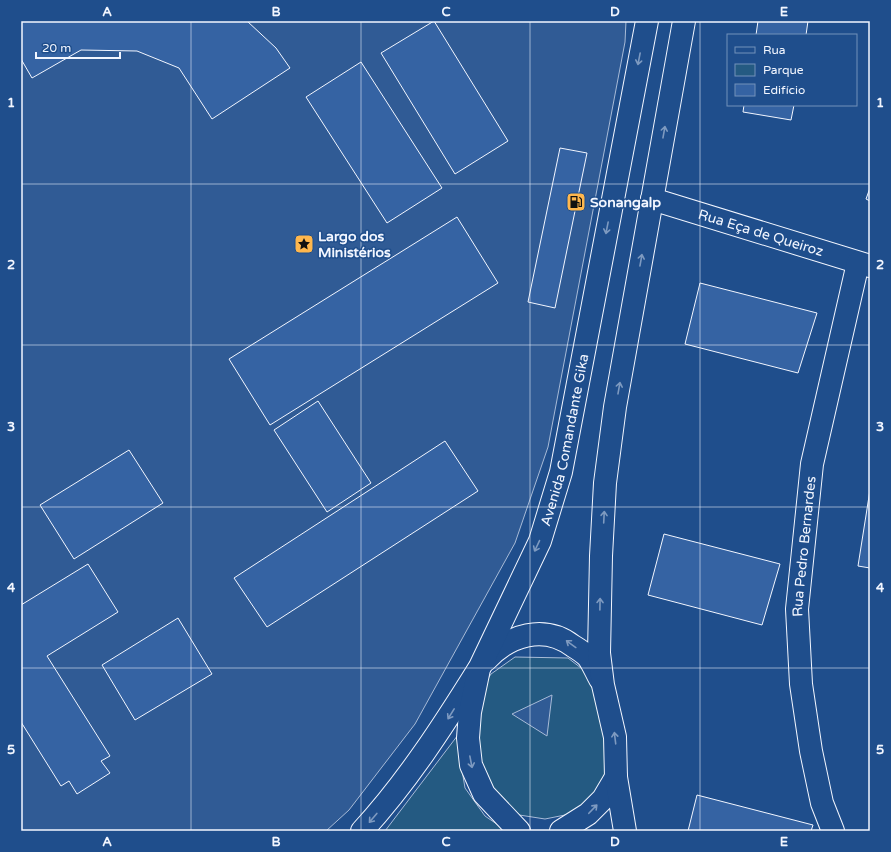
<svg xmlns="http://www.w3.org/2000/svg" width="891" height="852" font-family="'Varela Round',sans-serif">
<rect width="100%" height="100%" fill="#1f4e8c"/>
<!-- green -->
<g fill="#245a82" stroke="#a8bbd7">
<polygon points="515,657 568,658 594,678 607,736 605,792 570,814 545,819 513,814 476,769 478,694 491,674"/>
<polygon points="461,731 460,758 465,788 485,816 507,831 385,831"/>
</g>
<!-- parking -->
<g fill="#305b95" stroke="#a8bbd7">
<polygon points="21,21 626,21 625,42 548,447 515,543 415,724 349,810 326,831 21,831"/>
<polygon points="552,695 547,736 512,714"/>
</g>
<!-- building -->
<g fill="#3563a3" stroke="#f2f6ff">
<polygon points="21,21 247,21 276,48 290,68 212,119 179,68 137,51 81,50 32,78 21,59"/>
<polygon points="434,21 508,141 455,174 381,53"/>
<polygon points="758,21 808,21 806,35 756,35"/>
<polygon points="361,62 442,188 387,223 306,97"/>
<polygon points="744,105 794,105 791,120 743,112"/>
<polygon points="560,148 587,153 555,308 528,302"/>
<polygon points="870,188 870,201 866,199"/>
<polygon points="457,217 498,283 270,425 229,359"/>
<polygon points="700,283 817,313 798,373 685,344"/>
<polygon points="318,401 371,483 327,512 274,430"/>
<polygon points="445,441 478,491 267,627 234,578"/>
<polygon points="129,450 163,503 74,559 40,505"/>
<polygon points="870,490 870,568 858,566"/>
<polygon points="664,534 780,564 762,625 648,595"/>
<polygon points="88,564 118,612 47,656 110,756 101,761 110,773 77,794 69,781 61,786 21,722 21,605"/>
<polygon points="178,618 212,674 135,720 102,665"/>
<polygon points="697,795 813,825 811,831 688,831"/>
</g>
<g fill="none" stroke-linecap="round" stroke-linejoin="round">
<defs>
<g id="minor">
<path id="s1" d="M652,199l218,67"/>
<path d="M362,831c45,-49 81,-105 116,-161"/>
<path id="s2" d="M833,831l-11,-28 -11,-52 -10,-67 -4,-75 15,-145 46,-201"/>
</g>
<g id="tertiary">
<path d="M486,660c23,-25 58,-36 87,-14 5,3 11,7 15,11 5,7 8,15 12,22"/>
<path id="s3" d="M519,831l-35,-37 -13,-29 -3,-27 2,-26 9,-43 61,-128 21,-69 86,-451"/>
<polyline points="561,831 588,814 603,799 616,777"/>
<polyline points="625,831 616,777 615,737 603,685 599,653 601,556 605,483 615,407 684,21"/>
</g>
</defs>
<!-- minor casing -->
<use href="#minor" stroke="#f2f6ff" stroke-width="24"/>
<!-- tertiary casing -->
<use href="#tertiary" stroke="#f2f6ff" stroke-width="24"/>
<!-- minor -->
<use href="#minor" stroke="#1f4e8c" stroke-width="22"/>
<!-- tertiary -->
<use href="#tertiary" stroke="#1f4e8c" stroke-width="22"/>
</g>
<!-- one-way arrows -->
<defs><path id="oneway-shaft" d="M-6 0H5M1.5-3L5.5 0L1.5 3" fill="none" stroke-width="1.6" stroke-linecap="round" stroke-linejoin="round"/></defs>
<g stroke="#7e9ac0">
<use href="#oneway-shaft" transform="translate(639 59) rotate(101)"/>
<use href="#oneway-shaft" transform="translate(664 132) rotate(-80)"/>
<use href="#oneway-shaft" transform="translate(607 228) rotate(101)"/>
<use href="#oneway-shaft" transform="translate(641 260) rotate(-80)"/>
<use href="#oneway-shaft" transform="translate(619 388) rotate(-80)"/>
<use href="#oneway-shaft" transform="translate(604 517) rotate(-87)"/>
<use href="#oneway-shaft" transform="translate(537 546) rotate(115)"/>
<use href="#oneway-shaft" transform="translate(600 604) rotate(-89)"/>
<use href="#oneway-shaft" transform="translate(571 644) rotate(-144)"/>
<use href="#oneway-shaft" transform="translate(451 714) rotate(122)"/>
<use href="#oneway-shaft" transform="translate(615 738) rotate(-97)"/>
<use href="#oneway-shaft" transform="translate(471 762) rotate(79)"/>
<use href="#oneway-shaft" transform="translate(593 809) rotate(-46)"/>
<use href="#oneway-shaft" transform="translate(373 818) rotate(130)"/>
</g>
<!-- grid -->
<path fill="none" stroke="#f2f6ff" stroke-width="1" stroke-opacity="0.55" d="M191,21v810M361,21v810M530,21v810M700,21v810M21,184h849M21,345h849M21,507h849M21,668h849"/>
<!-- icons -->
<defs>
<symbol id="fuel-square" viewBox="-11 -11 22 22"><rect x="-9" y="-9" width="18" height="18" rx="4" fill="#ffb74d" stroke="#1f4e8c"/><path d="M-5.5-6h7V0h2V4h1.3V-2.5L3-4.5l.8-.8L6-3V5H2.5V1h-1V6h-7ZM-4.2-4.7v3.2H.2V-4.7Z" fill="#111"/></symbol>
<symbol id="sight-square" viewBox="-11 -11 22 22"><rect x="-9" y="-9" width="18" height="18" rx="4" fill="#ffb74d" stroke="#1f4e8c"/><path d="M0-6L1.8-2.2L6-1.7L2.9 1.2L3.7 5.4L0 3.3L-3.7 5.4L-2.9 1.2L-6-1.7L-1.8-2.2Z" fill="#111"/></symbol>
</defs>
<g fill-rule="evenodd">
<use href="#fuel-square" x="565" y="191" width="22" height="22"/>
<use href="#sight-square" x="293" y="233" width="22" height="22"/>
</g>
<g text-anchor="middle" dominant-baseline="central" stroke-width="3" stroke-linejoin="round" paint-order="stroke">
<!-- poi labels -->
<g font-size="14" font-weight="bold" fill="#f2f6ff" stroke="#1f4e8c" text-anchor="start">
<text x="590" y="202">Sonangalp</text>
<text x="318" y="236">Largo dos<tspan x="318" dy="16">Ministérios</tspan></text>
</g>
<!-- street labels -->
<g font-size="14" fill="#f2f6ff" stroke="#1f4e8c">
<text stroke="none"><textPath href="#s1" startOffset="114">Rua Eça de Queiroz</textPath></text>
<text stroke="none"><textPath href="#s3" startOffset="426">Avenida Comandante Gika</textPath></text>
<text stroke="none"><textPath href="#s2" startOffset="289">Rua Pedro Bernardes</textPath></text>
</g>
</g>
<!-- border -->
<rect width="891" height="852" fill="none" stroke="#1f4e8c" stroke-width="44"/>
<!-- legend -->
<rect x="727" y="34" width="130" height="72" fill="#1f4e8c" stroke="#7391ba"/>
<rect x="735" y="47" width="20" height="6" fill="#1f4e8c" stroke="#7391ba"/>
<text x="763" y="54" font-size="12" fill="#f2f6ff">Rua</text>
<rect x="735" y="64" width="20" height="12" fill="#245a82" stroke="#7391ba"/>
<text x="763" y="74" font-size="12" fill="#f2f6ff">Parque</text>
<rect x="735" y="84" width="20" height="12" fill="#3563a3" stroke="#7391ba"/>
<text x="763" y="94" font-size="12" fill="#f2f6ff">Edifício</text>
<!-- scale -->
<path d="M36 52v6h84v-6" fill="none" stroke="#f2f6ff" stroke-width="2"/>
<text x="42" y="52" font-size="12" fill="#f2f6ff" stroke="#1f4e8c" stroke-width="3" paint-order="stroke">20 m</text>
<rect x="22" y="22" width="847" height="808" fill="none" stroke="#f2f6ff" stroke-width="1.5"/>
<g font-size="13" text-anchor="middle" font-weight="bold" fill="#f2f6ff">
<text x="107" y="16">A</text>
<text x="276" y="16">B</text>
<text x="446" y="16">C</text>
<text x="615" y="16">D</text>
<text x="784" y="16">E</text>
<text x="11" y="107">1</text>
<text x="880" y="107">1</text>
<text x="11" y="269">2</text>
<text x="880" y="269">2</text>
<text x="11" y="431">3</text>
<text x="880" y="431">3</text>
<text x="11" y="592">4</text>
<text x="880" y="592">4</text>
<text x="11" y="754">5</text>
<text x="880" y="754">5</text>
<text x="107" y="846">A</text>
<text x="276" y="846">B</text>
<text x="446" y="846">C</text>
<text x="615" y="846">D</text>
<text x="784" y="846">E</text>
</g>
</svg>
